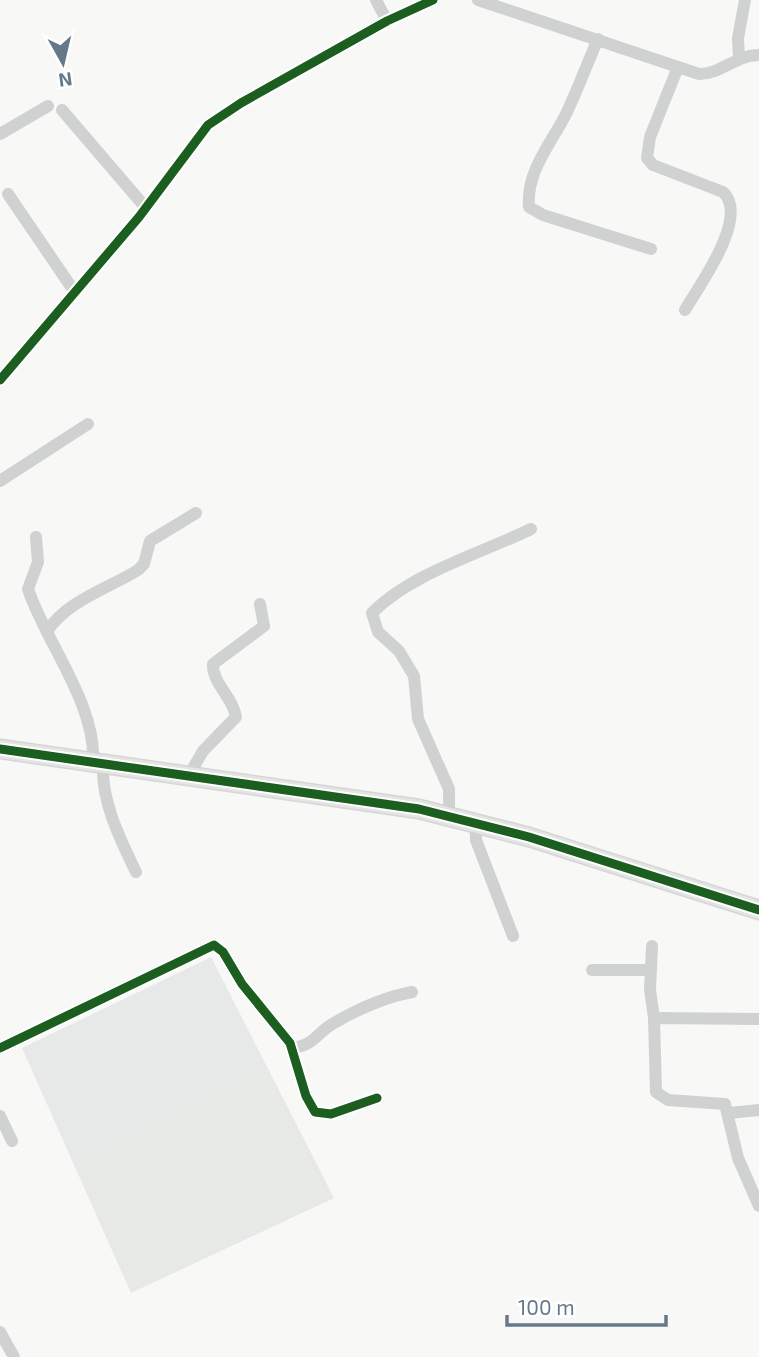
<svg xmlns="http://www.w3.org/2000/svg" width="759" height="1357" font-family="'Exo 2',sans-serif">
<rect width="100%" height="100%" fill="#f8f8f7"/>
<!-- built -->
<polygon fill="#e7e8e8" points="211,957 334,1198 131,1293 22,1048"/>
<!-- green -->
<polygon fill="#e8ebe5" points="262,1070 327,1195 133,1287 80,1162"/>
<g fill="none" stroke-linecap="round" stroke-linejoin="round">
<defs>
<polyline id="secondary" points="0,749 419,809 529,837 759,910"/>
</defs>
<!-- secondary casing -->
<use href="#secondary" stroke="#d5d6d6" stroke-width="21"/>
<!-- street -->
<g stroke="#d0d2d2" stroke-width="12">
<polyline points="376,0 387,21"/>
<path d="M478,0l221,74c23,0 36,-19 60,-19"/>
<path d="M598,39c-11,25 -20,50 -32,75 -15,30 -40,57 -37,93l14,8 108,34"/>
<polyline points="739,58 738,38 745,0"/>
<path d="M678,67l-28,70 -3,21 6,7 70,27c27,25 -24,94 -38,118"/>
<polyline points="62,110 146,208"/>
<polyline points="0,134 48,106"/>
<polyline points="8,194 74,291"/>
<polyline points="0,380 139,217 208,125 241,103 387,21 433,0"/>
<polyline points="0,481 88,424"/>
<path d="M36,537l2,25 -10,27c18,54 69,116 65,174"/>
<path d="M48,630c19,-29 61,-42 90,-60l6,-6 6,-23 46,-28"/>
<path d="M103,764c-2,37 17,75 33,108"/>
<path d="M188,777l15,-26 33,-34c-3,-20 -24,-34 -23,-53l51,-38 -4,-22"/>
<path d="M449,815v-26l-31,-70 -4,-43 -15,-25 -21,-19 -6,-19c39,-40 110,-60 159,-84"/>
<polyline points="475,821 476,840 513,936"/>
<polyline points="652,946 650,990 654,1018"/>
<polyline points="592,970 650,970"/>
<polyline points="759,1019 654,1018 656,1092 668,1100 725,1104 738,1158 759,1206"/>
<polyline points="0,1048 214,945 223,952 242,984 290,1043 306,1096 315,1112 331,1114 377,1098"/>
<path d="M293,1048c23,-4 23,-15 41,-25 26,-15 50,-26 78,-31"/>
<polyline points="729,1113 759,1110"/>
<polyline points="0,1116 12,1141"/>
<polyline points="0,1332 14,1357"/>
</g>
<!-- secondary -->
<use href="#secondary" stroke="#e3e4e3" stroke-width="18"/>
<defs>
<g id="cycleway">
<polyline points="0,380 139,217 208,125 241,103 387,21 433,0"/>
<polyline points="0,749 419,809 529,837 759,910"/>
<polyline points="0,1048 214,945 223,952 242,984 290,1043 306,1096 315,1112 331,1114 377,1098"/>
</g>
</defs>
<!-- cycleway casing -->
<use href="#cycleway" stroke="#fff" stroke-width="13"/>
<!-- cycleway -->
<use href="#cycleway" stroke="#1b5e20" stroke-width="9"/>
</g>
<!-- north arrow -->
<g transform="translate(63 63) rotate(172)" stroke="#ffffff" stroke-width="5" paint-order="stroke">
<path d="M0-5L12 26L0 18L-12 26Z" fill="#65798a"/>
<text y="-10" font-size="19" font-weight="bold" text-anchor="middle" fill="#65798a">N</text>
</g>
<!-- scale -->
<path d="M507 1315v10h159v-10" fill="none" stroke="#65798a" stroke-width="3.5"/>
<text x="518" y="1315" font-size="21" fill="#65798a" stroke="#ffffff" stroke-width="5" paint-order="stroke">100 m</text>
</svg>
